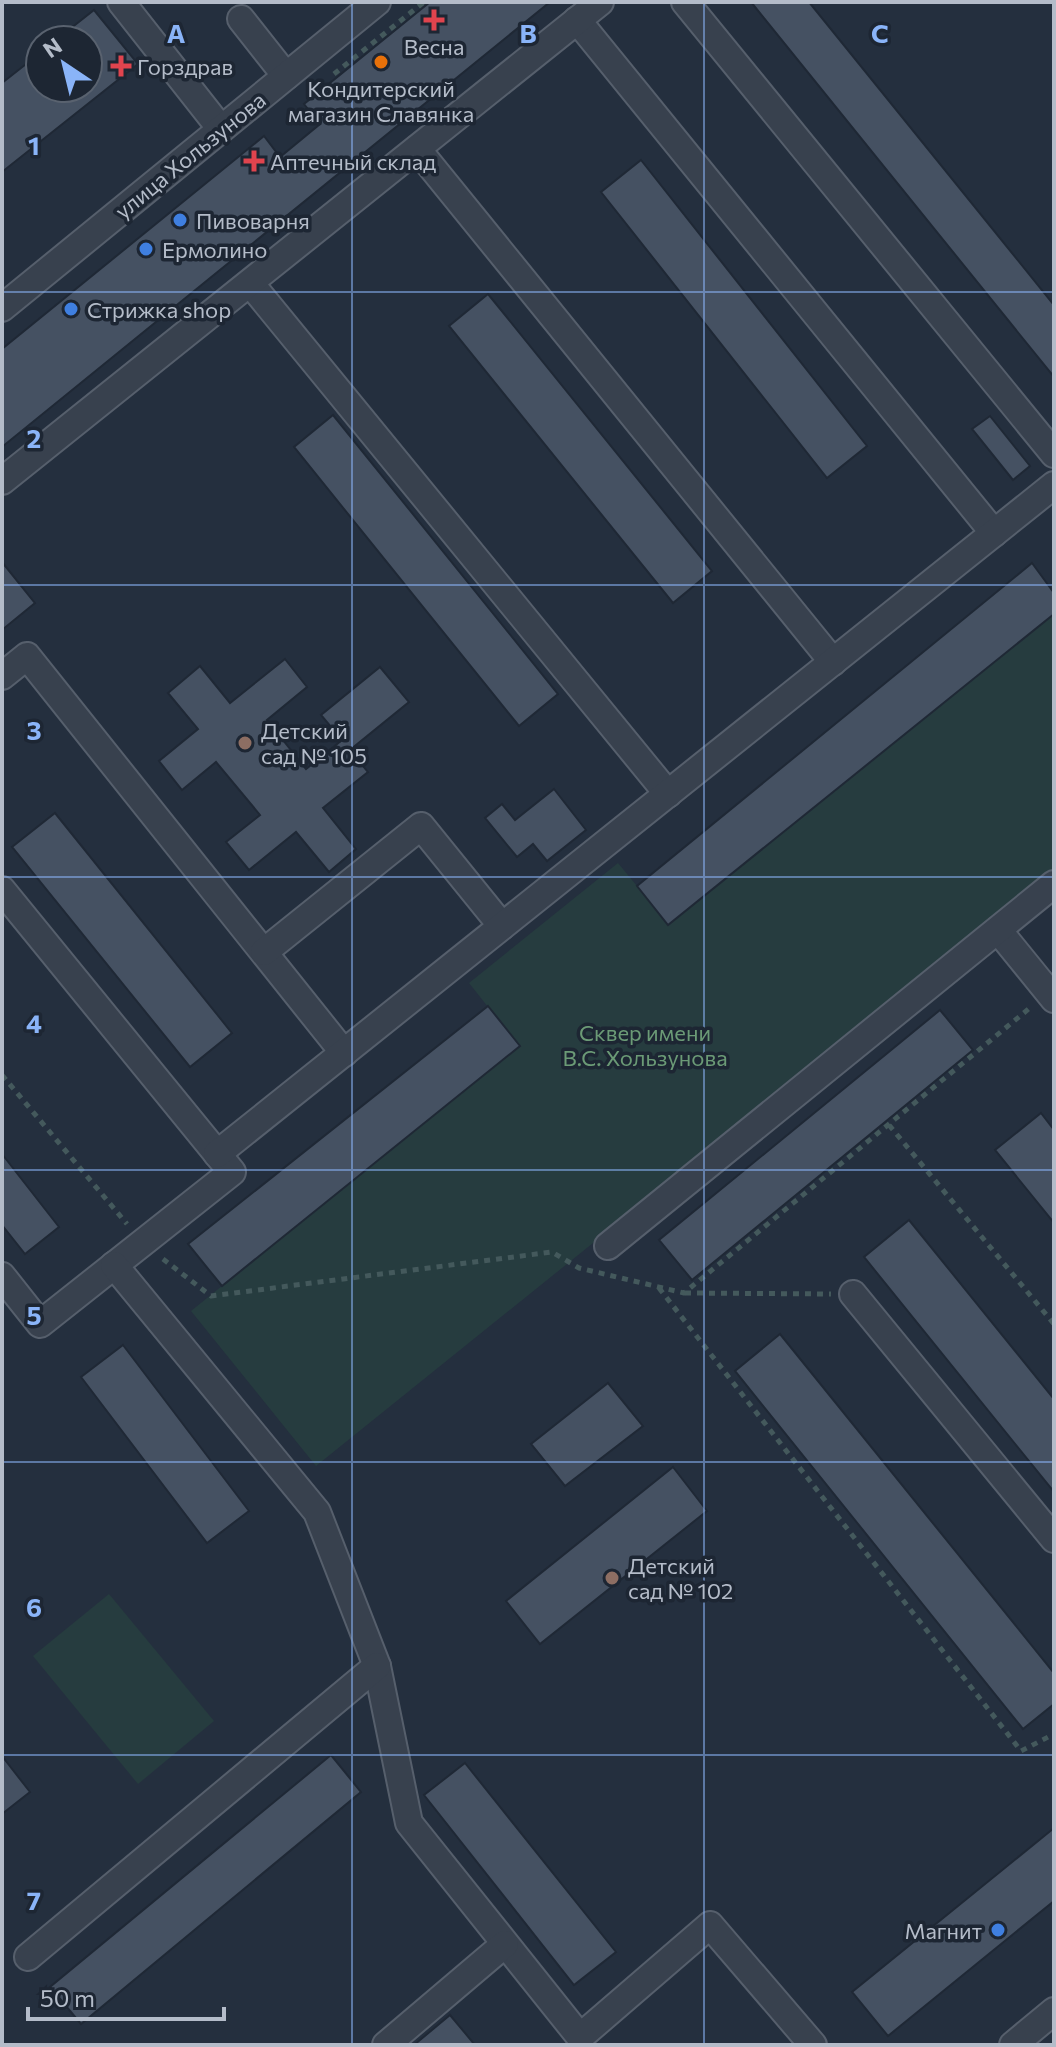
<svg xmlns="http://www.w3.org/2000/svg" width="1056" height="2047" font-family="Commissioner,sans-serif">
<rect width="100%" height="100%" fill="#242f3e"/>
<!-- green -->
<g fill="#263c3f">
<polygon points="1054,614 1054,872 316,1466 191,1311 519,1046 469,983 618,863 669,925"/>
<polygon points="109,1594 214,1721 138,1784 33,1656"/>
</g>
<!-- building -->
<g fill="#455162" stroke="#1f2835" stroke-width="2">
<polygon points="430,2 550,2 2,447 2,349 264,136 280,157 320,124 304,104"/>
<polygon points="751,2 809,2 1054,305 1054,377"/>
<polygon points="94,10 138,64 2,172 2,83 40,53 40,88 88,88 88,40 56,40"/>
<polygon points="641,160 867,446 827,478 601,192"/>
<polygon points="488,294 712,571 673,603 449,326"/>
<polygon points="333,415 558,694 519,726 294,447"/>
<polygon points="990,416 1030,466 1013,480 972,429"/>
<polygon points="2,562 35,603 2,630"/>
<polygon points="1032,563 1054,593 1054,614 668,925 637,886"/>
<polygon points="285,659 307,687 267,720 306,769 342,740 321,715 380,667 409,702 350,750 368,772 323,808 356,849 329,872 296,832 249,870 226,842 260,815 216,762 182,790 159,761 198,729 168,693 200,666 230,703"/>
<polygon points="554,789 586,830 547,861 533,844 517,857 485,818 502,804 515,820"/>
<polygon points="55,813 232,1033 190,1067 12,847"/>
<polygon points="488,1006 520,1046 222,1286 188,1244"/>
<polygon points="940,1010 973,1050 692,1280 659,1240"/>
<polygon points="1041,1113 1054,1130 1054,1223 995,1150"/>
<polygon points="2,1154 59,1227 25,1254 2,1225"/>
<polygon points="909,1220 1054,1399 1054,1492 864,1257"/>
<polygon points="780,1334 1054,1673 1054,1704 1023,1729 735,1371"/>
<polygon points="123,1345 249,1511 207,1543 81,1377"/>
<polygon points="608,1383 643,1426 565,1486 531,1444"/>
<polygon points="673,1467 707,1511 540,1644 506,1601"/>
<polygon points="331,1755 361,1792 81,2024 50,1987"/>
<polygon points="2,1756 30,1792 2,1814"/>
<polygon points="465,1763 616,1952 574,1985 424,1795"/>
<polygon points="1054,1828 1054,1901 888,2036 852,1992"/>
<polygon points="450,2015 475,2045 414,2045"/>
</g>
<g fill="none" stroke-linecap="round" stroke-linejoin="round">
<defs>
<g id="minor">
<polyline points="121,2 221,129"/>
<polyline points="685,2 1054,454"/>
<polyline points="241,19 286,76"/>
<polyline points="577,20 994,533"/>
<polyline points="417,149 833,662"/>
<polyline points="250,283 668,794"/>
<polyline points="2,308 377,2"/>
<polyline points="2,481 600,2"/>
<polyline points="2,676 27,656 344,1053"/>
<polyline points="2,890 232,1172 40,1324 2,1276"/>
<polyline points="998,930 1054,999"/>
<polyline points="264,952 421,826 502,926"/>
<polyline points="217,1154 1054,485"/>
<polyline points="608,1246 1054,884"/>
<polyline points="114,1265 317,1512 377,1666 409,1823 580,2037 710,1925 813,2045"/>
<polyline points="853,1294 1054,1539"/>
<polyline points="28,1957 377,1666"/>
<polyline points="386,2045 505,1944"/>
<polyline points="1013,2045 1054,2011"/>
</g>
</defs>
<!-- minor casing -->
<use href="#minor" stroke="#565f6c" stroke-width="30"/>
<!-- path -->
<g stroke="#44595c" stroke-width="5" stroke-dasharray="6 6" stroke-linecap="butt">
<polyline points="334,74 424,2"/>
<polyline points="2,1075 127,1224"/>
<polyline points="889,1125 1054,1324"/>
<polyline points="163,1259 211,1296 552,1252 579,1268 684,1293 1031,1007"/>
<polyline points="659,1288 1021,1751 1054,1734"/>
<polyline points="685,1293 831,1294"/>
</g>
<!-- minor -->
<use href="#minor" stroke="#38414e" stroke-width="26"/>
</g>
<!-- grid -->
<path fill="none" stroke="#8ab4f8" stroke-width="2" stroke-opacity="0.55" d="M352,2v2043M704,2v2043M2,292h1052M2,585h1052M2,877h1052M2,1170h1052M2,1462h1052M2,1755h1052"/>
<!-- markers -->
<g fill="#e0444e" stroke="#1d2633" stroke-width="3">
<path d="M430 8h8v8h8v8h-8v8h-8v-8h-8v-8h8z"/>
<path d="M117 54h8v8h8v8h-8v8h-8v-8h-8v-8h8z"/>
<path d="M250 149h8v8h8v8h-8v8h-8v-8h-8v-8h8z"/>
</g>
<circle fill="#e8710a" stroke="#1d2633" stroke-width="3" cx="381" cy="62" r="8"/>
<g fill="#3f7fe0" stroke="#1d2633" stroke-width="3">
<circle cx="180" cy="220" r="8"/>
<circle cx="146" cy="249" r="8"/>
<circle cx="71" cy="309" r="8"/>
<circle cx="998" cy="1930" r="8"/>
</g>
<g fill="#8d6e63" stroke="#1d2633" stroke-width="3">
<circle cx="245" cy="743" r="8"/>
<circle cx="612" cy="1578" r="8"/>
</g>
<g text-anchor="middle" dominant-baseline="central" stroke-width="7" stroke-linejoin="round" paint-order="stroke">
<!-- poi labels -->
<g font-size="22" fill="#b4bcc9" stroke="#1d2633" text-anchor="start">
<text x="434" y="46" text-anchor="middle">Весна</text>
<text x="137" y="66">Горздрав</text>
<text x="381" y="88" text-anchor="middle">Кондитерский<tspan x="381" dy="25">магазин Славянка</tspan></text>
<text x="270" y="161">Аптечный склад</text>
<text x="196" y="220">Пивоварня</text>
<text x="162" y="249">Ермолино</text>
<text x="87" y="309">Стрижка shop</text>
<text x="261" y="730">Детский<tspan x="261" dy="25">сад № 105</tspan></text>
<text x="628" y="1565">Детский<tspan x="628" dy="25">сад № 102</tspan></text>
<text x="982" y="1930" text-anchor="end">Магнит</text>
</g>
<!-- street labels -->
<g font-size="22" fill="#b4bcc9" stroke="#1d2633">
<text transform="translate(190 155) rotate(-39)">улица Хользунова</text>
</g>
<!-- park labels -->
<g font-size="22" fill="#6b9a76" stroke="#1d2633">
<text x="645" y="1032">Сквер имени<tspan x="645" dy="25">В.С. Хользунова</tspan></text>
</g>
</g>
<g font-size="26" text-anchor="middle" font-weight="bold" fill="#8ab4f8" stroke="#1d2633" stroke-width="7" stroke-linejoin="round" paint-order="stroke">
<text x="176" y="43">A</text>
<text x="528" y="43">B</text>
<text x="880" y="43">C</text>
<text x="34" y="155">1</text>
<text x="34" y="448">2</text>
<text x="34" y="740">3</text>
<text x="34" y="1033">4</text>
<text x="34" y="1325">5</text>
<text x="34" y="1617">6</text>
<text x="34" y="1910">7</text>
</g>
<!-- border -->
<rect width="1056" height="2047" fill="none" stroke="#b4bcc9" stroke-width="8"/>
<!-- north arrow -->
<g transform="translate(64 64) rotate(325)"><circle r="38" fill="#1d2633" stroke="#59626f" stroke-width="2"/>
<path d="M0-6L14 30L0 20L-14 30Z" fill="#8ab4f8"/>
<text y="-12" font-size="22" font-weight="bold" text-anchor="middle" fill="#b4bcc9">N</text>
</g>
<!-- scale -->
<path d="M28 2007v12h196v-12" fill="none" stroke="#b4bcc9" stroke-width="4"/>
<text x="40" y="2007" font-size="24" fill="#b4bcc9" stroke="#1d2633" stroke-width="6" paint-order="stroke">50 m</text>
</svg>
